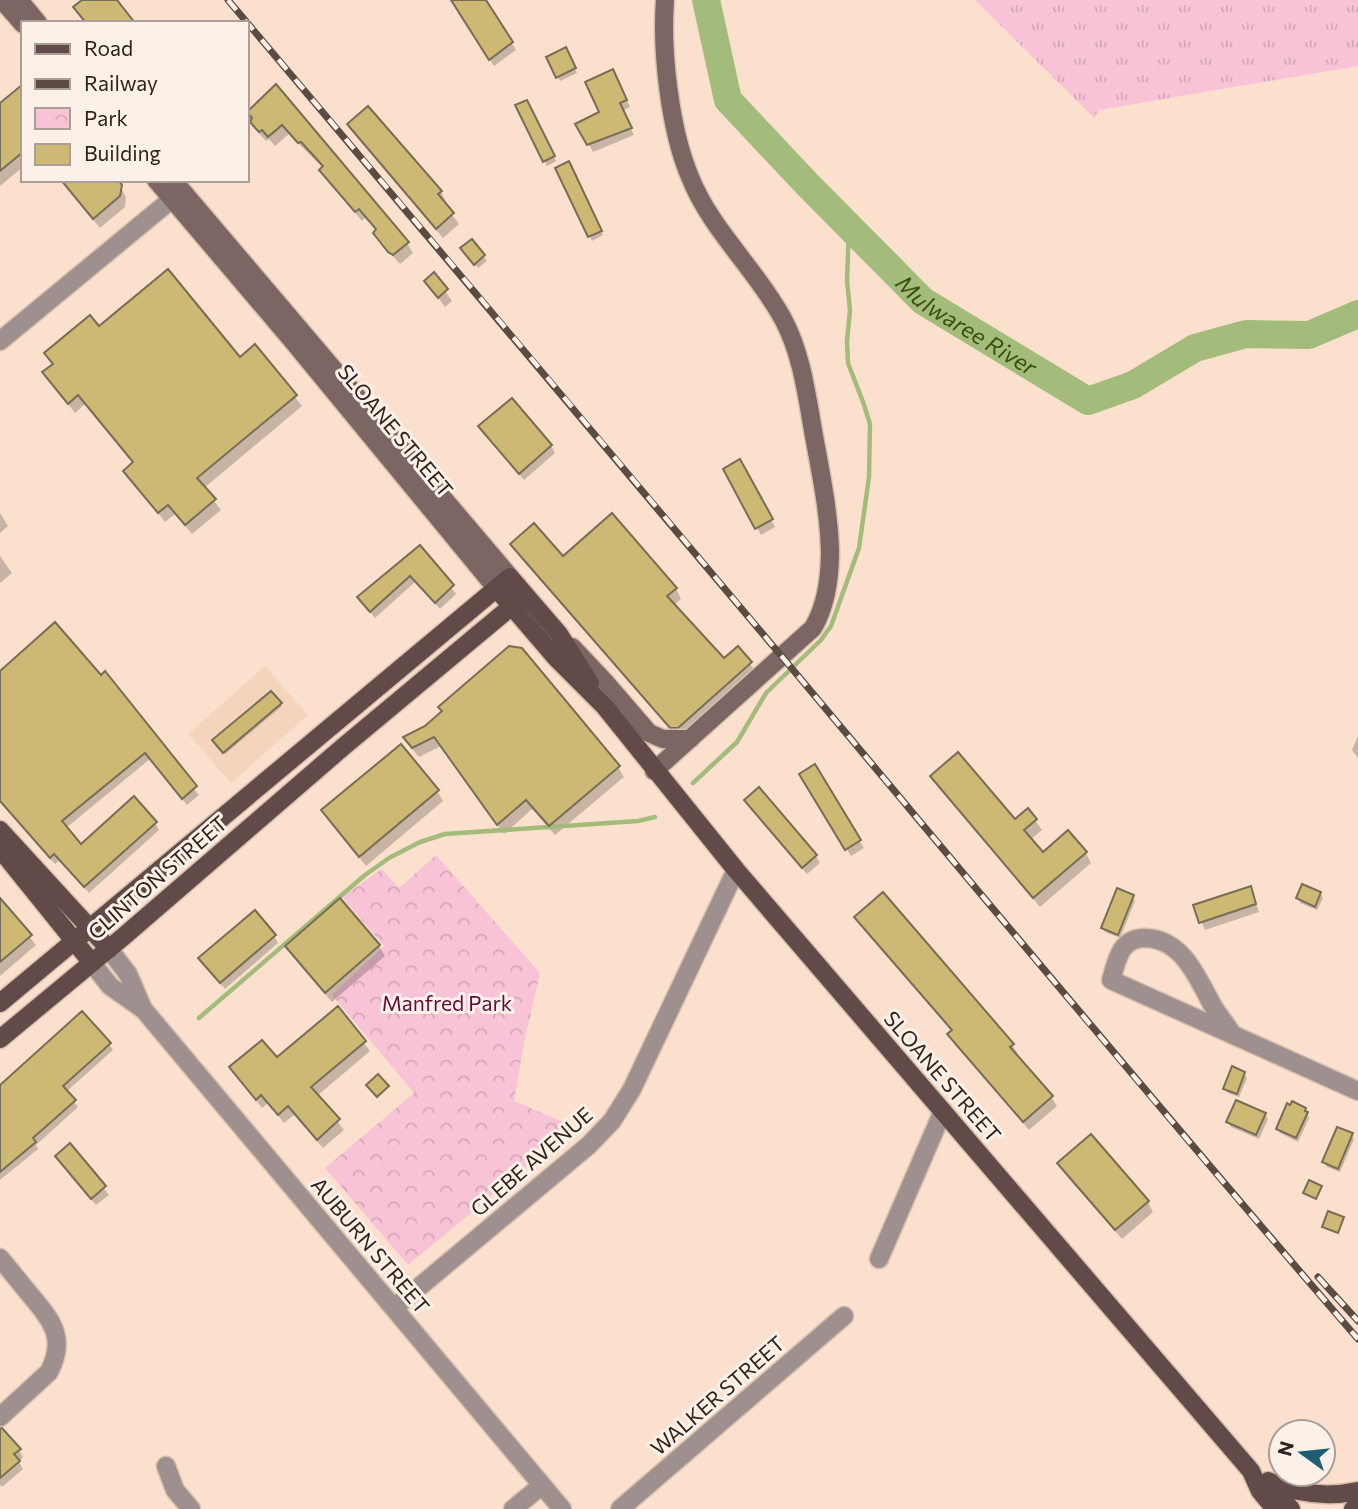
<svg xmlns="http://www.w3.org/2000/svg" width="1358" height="1509" font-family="Commissioner,sans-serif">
<defs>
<pattern id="grass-tufts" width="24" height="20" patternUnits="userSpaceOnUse" patternTransform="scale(1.75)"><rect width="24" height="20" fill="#f8c3d7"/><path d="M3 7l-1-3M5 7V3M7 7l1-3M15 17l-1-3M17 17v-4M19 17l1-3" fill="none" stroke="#d5a7b8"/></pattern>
<pattern id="park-crowns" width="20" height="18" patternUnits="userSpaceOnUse" patternTransform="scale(1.75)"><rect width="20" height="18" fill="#f8c3d7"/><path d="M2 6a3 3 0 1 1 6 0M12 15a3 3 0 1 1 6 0" fill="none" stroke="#d5a7b8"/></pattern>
</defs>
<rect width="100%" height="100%" fill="#fbe1cd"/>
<!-- built -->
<polygon fill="#f4d4bc" points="265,666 308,715 231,783 188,734"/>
<!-- grass -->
<polygon fill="url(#grass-tufts)" points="975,0 1358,0 1358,66 1099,110 1094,118"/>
<!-- park -->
<polygon fill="url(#park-crowns)" points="436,855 540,973 523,1048 514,1101 575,1127 408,1265 325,1168 414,1093 332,995 384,946 342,897 382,869 399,888"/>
<!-- shadow -->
<g fill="#0003">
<polygon points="452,0 483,0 516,50 494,66"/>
<polygon points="565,50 577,73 560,81 548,58"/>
<polygon points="617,78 630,107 622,111 634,135 593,152 578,125 602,113"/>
<polygon points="23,86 23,167 0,186 0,106"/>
<polygon points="276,87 407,243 413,253 400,264 381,243 377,231 365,218 362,221 327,180 321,170 323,168 289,134 275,146 269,139 266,141 252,126 247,115"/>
<polygon points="526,102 556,161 547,166 518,106"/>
<polygon points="349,124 441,192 446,202 444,204 459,224 443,238 355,134"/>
<polygon points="571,168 603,235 592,241 557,169"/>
<polygon points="60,180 116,180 126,197 125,207 100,228"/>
<polygon points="472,241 487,261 478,268 465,253"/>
<polygon points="434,275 452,301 445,307 426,281"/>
<polygon points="99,329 239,359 255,346 302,406 204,488 221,510 192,534 175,514 165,522 125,471 134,464 85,404 75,413 45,373 53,366 46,354"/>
<polygon points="485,434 551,446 555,453 524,480"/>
<polygon points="740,462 775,527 761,535 725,470"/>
<polygon points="0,513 8,526 0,533"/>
<polygon points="512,544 676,589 681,599 673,606 724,661 738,649 757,673 678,737 518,555"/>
<polygon points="420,547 456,594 440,609 415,582 375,618 359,597"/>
<polygon points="0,556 12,573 0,583"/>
<polygon points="0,673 101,677 199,795 187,805 150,759 66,828 81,846 155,823 159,830 89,893 60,860 55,864 0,802"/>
<polygon points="280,704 282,706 225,754 216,743"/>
<polygon points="426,728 618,767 624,777 555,835 532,809 504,834 441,746 419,757 411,748 405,738"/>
<polygon points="1358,736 1358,758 1352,750"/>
<polygon points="814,767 864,848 851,856 801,775"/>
<polygon points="932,777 1015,821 1028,810 1042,830 1030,840 1042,854 1086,853 1091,863 1040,907 938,787"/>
<polygon points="437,791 443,801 366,866 323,810"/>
<polygon points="751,808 816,856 820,863 807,874"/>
<polygon points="1250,888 1259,912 1205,930 1195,906"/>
<polygon points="1320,893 1323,898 1317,910 1300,903 1298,898"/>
<polygon points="1132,896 1135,901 1120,938 1105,932 1103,928"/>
<polygon points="0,901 36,945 0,976"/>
<polygon points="340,901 379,946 385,956 332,1002 293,956 287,946"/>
<polygon points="856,918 1012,1045 1018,1054 1016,1056 1051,1097 1057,1106 1029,1130 954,1044 949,1035 952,1032 862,927"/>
<polygon points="274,936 278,943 225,989 205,966"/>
<polygon points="337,1009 370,1051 317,1096 344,1130 323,1148 294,1115 284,1123 268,1103 262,1108 231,1068 276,1060"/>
<polygon points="109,1044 113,1050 66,1092 78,1107 36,1145 38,1149 0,1180 0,1088"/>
<polygon points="1244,1073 1247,1078 1239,1097 1228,1093 1225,1088"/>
<polygon points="1305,1109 1309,1118 1298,1142 1280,1133 1278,1129"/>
<polygon points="1265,1115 1268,1119 1259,1139 1231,1127 1228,1122"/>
<polygon points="1351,1135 1354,1139 1340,1172 1327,1167 1324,1162"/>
<polygon points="70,1146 109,1195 96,1205 57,1156"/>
<polygon points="1059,1164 1148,1202 1153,1212 1122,1239 1065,1174"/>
<polygon points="0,1438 19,1450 23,1457 19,1462 23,1469 2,1487 0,1485"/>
</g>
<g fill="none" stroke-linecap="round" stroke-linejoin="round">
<!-- stream -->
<g stroke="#a3bb7b" stroke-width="4.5">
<polyline points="693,783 737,742 766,693 821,640 831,626 859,548 869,477 870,424 863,402 848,363 847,341 850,310 847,281 849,226"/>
<polyline points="199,1018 365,875 389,858 420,842 445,834 638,821 655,817"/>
</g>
<!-- river -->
<path stroke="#a3bb7b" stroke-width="28" id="s1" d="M706,0l22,100 79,84 116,117 165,100 45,-16 62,-37 51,-14 63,1 49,-21"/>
</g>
<!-- building -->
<g fill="#cdb874" stroke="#766e55" stroke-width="2">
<polygon points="82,0 117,0 135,23 86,23 73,7"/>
<polygon points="451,0 486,0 513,42 489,60"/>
<polygon points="566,47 576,68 556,78 546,57"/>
<polygon points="613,69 627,100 620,103 632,128 587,145 575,124 599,112 585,82"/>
<polygon points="23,84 23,152 0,171 0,103"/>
<polygon points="276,84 409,242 393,255 388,252 373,233 376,229 359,209 355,212 319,170 323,166 301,142 298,143 282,125 268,137 262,130 259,132 250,122 252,118 247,112"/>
<polygon points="527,100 555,156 543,162 515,105"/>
<polygon points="368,106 442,191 438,194 454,213 436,229 347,124"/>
<polygon points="569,161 602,231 588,237 555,168"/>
<polygon points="61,180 118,180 122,185 120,196 93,219"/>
<polygon points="472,239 485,255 474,265 460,248"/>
<polygon points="168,269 240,357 255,344 297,395 197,478 216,499 185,525 168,505 158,513 123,471 133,462 78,395 68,404 42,372 53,364 44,353 90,315 99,326"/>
<polygon points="434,272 448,289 438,298 424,281"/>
<polygon points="512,398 552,445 519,474 478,426"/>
<polygon points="740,459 773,519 755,529 723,469"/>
<polygon points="612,513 677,588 667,596 724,658 738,646 752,662 678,728 670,728 510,544 534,523 563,556"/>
<polygon points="420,545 454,585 435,603 410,576 370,612 357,597"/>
<polygon points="55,622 101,675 105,671 197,786 182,799 145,753 62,821 81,844 134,796 157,822 84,887 54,854 50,858 0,801 0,671"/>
<polygon points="509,646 522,648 620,766 549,826 526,800 497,825 434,737 412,748 403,737 425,726 442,711 438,707"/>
<polygon points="271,691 282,703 223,753 212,740"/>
<polygon points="401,744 439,790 359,857 321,810"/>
<polygon points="958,752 1015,819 1028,808 1037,819 1024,830 1043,852 1068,830 1087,852 1033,898 930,776"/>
<polygon points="815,764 861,840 845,850 799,774"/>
<polygon points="759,787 817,855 802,868 744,800"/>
<polygon points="1302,884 1321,892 1315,907 1296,898"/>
<polygon points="1251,886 1256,904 1199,923 1193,905"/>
<polygon points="1117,888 1134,895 1118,935 1101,928"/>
<polygon points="883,892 1014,1044 1010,1047 1053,1096 1023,1122 947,1034 952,1030 854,917"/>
<polygon points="0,898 32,935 0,962"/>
<polygon points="340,898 380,945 325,993 285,946"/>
<polygon points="255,910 276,935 220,983 198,958"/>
<polygon points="338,1006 366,1041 311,1087 340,1119 317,1140 288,1106 278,1115 261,1095 256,1100 229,1067 262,1040 277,1057"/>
<polygon points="82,1011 111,1043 63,1086 76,1100 33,1138 36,1142 0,1172 0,1085"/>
<polygon points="1232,1066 1245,1072 1237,1094 1223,1089"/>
<polygon points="378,1074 389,1086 377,1097 366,1085"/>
<polygon points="1236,1100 1266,1113 1256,1135 1226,1122"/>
<polygon points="1292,1101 1306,1108 1305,1111 1308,1112 1296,1138 1276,1129 1287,1103 1290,1105"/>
<polygon points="1337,1127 1353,1133 1338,1169 1322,1162"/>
<polygon points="1091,1134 1149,1201 1115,1230 1057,1163"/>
<polygon points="70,1143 106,1186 91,1199 55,1156"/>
<polygon points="1309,1180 1322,1186 1316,1199 1303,1193"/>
<polygon points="1328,1211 1344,1217 1338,1233 1322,1227"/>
<polygon points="0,1428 2,1428 21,1449 14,1454 20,1461 0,1478"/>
</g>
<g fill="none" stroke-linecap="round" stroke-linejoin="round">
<defs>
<g id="street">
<polyline points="0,341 172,199"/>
<polyline points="109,949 128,974 143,1009"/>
<polyline points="92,963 110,986 144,1010 562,1509"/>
<path d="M1233,1035c-6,-9 -13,-18 -19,-27 -16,-28 -30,-69 -69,-70 -25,0 -28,22 -34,42l247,111"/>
<path d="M0,1258c11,13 21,26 32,39 21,25 34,42 17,75l-49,45"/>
<polyline points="879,1259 943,1111"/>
<polyline points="394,1308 589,1145 612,1121 632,1089 736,870"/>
<polyline points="166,1466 175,1490 191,1509"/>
<polyline points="513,1509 541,1486"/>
<polyline points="620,1509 844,1316"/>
</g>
<g id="secondary">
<polyline points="2,0 23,24"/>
<polyline points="19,0 38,23"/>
<polyline points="156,180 291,339 496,588"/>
<polyline points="173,180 510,577"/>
<polyline points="572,647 605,682 649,733 663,739 690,739"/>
<path d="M654,771l159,-143c13,-22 17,-51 17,-77 -1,-38 -9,-77 -16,-115 -7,-39 -12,-82 -31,-117 -27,-50 -72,-89 -93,-142 -20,-47 -29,-126 -25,-177"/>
</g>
<g id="primary">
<polyline points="496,588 556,658 605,707 736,870 1251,1471 1260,1491 1275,1509"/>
<polyline points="0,830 109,949"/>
<polyline points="0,849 92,963"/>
<polyline points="0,1003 510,577 559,634 590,683"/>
<polyline points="0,1039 123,937 343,747 518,601"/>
<path d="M1268,1481c30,13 58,17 90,10"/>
<polyline points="1271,1485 1291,1509"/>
<polyline points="1353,1509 1358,1504"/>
</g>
</defs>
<!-- street casing -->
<use href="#street" stroke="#d6bfad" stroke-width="21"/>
<!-- secondary casing -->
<use href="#secondary" stroke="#d6bfad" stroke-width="21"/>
<!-- primary casing -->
<use href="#primary" stroke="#d6bfad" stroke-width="21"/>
<!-- street -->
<use href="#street" stroke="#9e908e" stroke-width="18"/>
<!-- secondary -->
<use href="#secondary" stroke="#7b6664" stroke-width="18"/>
<!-- primary -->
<use href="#primary" stroke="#614a47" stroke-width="18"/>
<defs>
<g id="rail">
<path d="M228,0c182,215 364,430 545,646 194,231 387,464 585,693"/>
<polyline points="1318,1277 1358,1321"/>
</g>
</defs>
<!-- rail casing -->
<use href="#rail" stroke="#5a4c43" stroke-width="7"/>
<!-- rail -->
<use href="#rail" stroke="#fcf1e9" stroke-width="4.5" stroke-dasharray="13" stroke-linecap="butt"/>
</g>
<g text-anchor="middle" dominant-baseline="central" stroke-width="6" stroke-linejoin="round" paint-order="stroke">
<!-- street labels -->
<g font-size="21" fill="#2e241d" stroke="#fcf1e9">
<text transform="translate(396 430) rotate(50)">SLOANE STREET</text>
<text transform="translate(157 877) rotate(-41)">CLINTON STREET</text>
<text transform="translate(943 1076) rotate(49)">SLOANE STREET</text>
<text transform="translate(531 1161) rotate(-41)">GLEBE AVENUE</text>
<text transform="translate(371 1245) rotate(50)">AUBURN STREET</text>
<text transform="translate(717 1395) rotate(-41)">WALKER STREET</text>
</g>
<!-- park labels -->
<g font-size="21" fill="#5f0c39" stroke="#fcf1e9">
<text x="447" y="1002">Manfred Park</text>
</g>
<!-- water labels -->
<g font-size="23" font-style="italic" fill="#3c5107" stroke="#fcf1e9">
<text stroke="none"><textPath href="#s1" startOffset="432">Mulwaree River</textPath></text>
</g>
</g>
<!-- legend -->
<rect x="21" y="21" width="228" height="161" fill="#fcf1e9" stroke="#aa9f97" stroke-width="2"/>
<rect x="35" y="44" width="35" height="10" fill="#614a47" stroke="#aa9f97" stroke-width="2"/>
<text x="84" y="56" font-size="21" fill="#2e241d">Road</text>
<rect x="35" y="79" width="35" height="10" fill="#5a4c43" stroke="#aa9f97" stroke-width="2"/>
<text x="84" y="91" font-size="21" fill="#2e241d">Railway</text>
<rect x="35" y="108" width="35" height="21" fill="url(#park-crowns)" stroke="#aa9f97" stroke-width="2"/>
<text x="84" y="126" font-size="21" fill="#2e241d">Park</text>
<rect x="35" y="144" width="35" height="21" fill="#cdb874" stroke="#aa9f97" stroke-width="2"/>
<text x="84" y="161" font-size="21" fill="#2e241d">Building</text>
<!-- north arrow -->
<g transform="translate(1302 1453) rotate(285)"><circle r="33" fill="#fcf1e9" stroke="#aa9f97" stroke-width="2"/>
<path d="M0-5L12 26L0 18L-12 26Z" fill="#1e5e73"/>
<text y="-10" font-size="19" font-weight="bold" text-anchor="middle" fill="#2e241d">N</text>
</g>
</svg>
